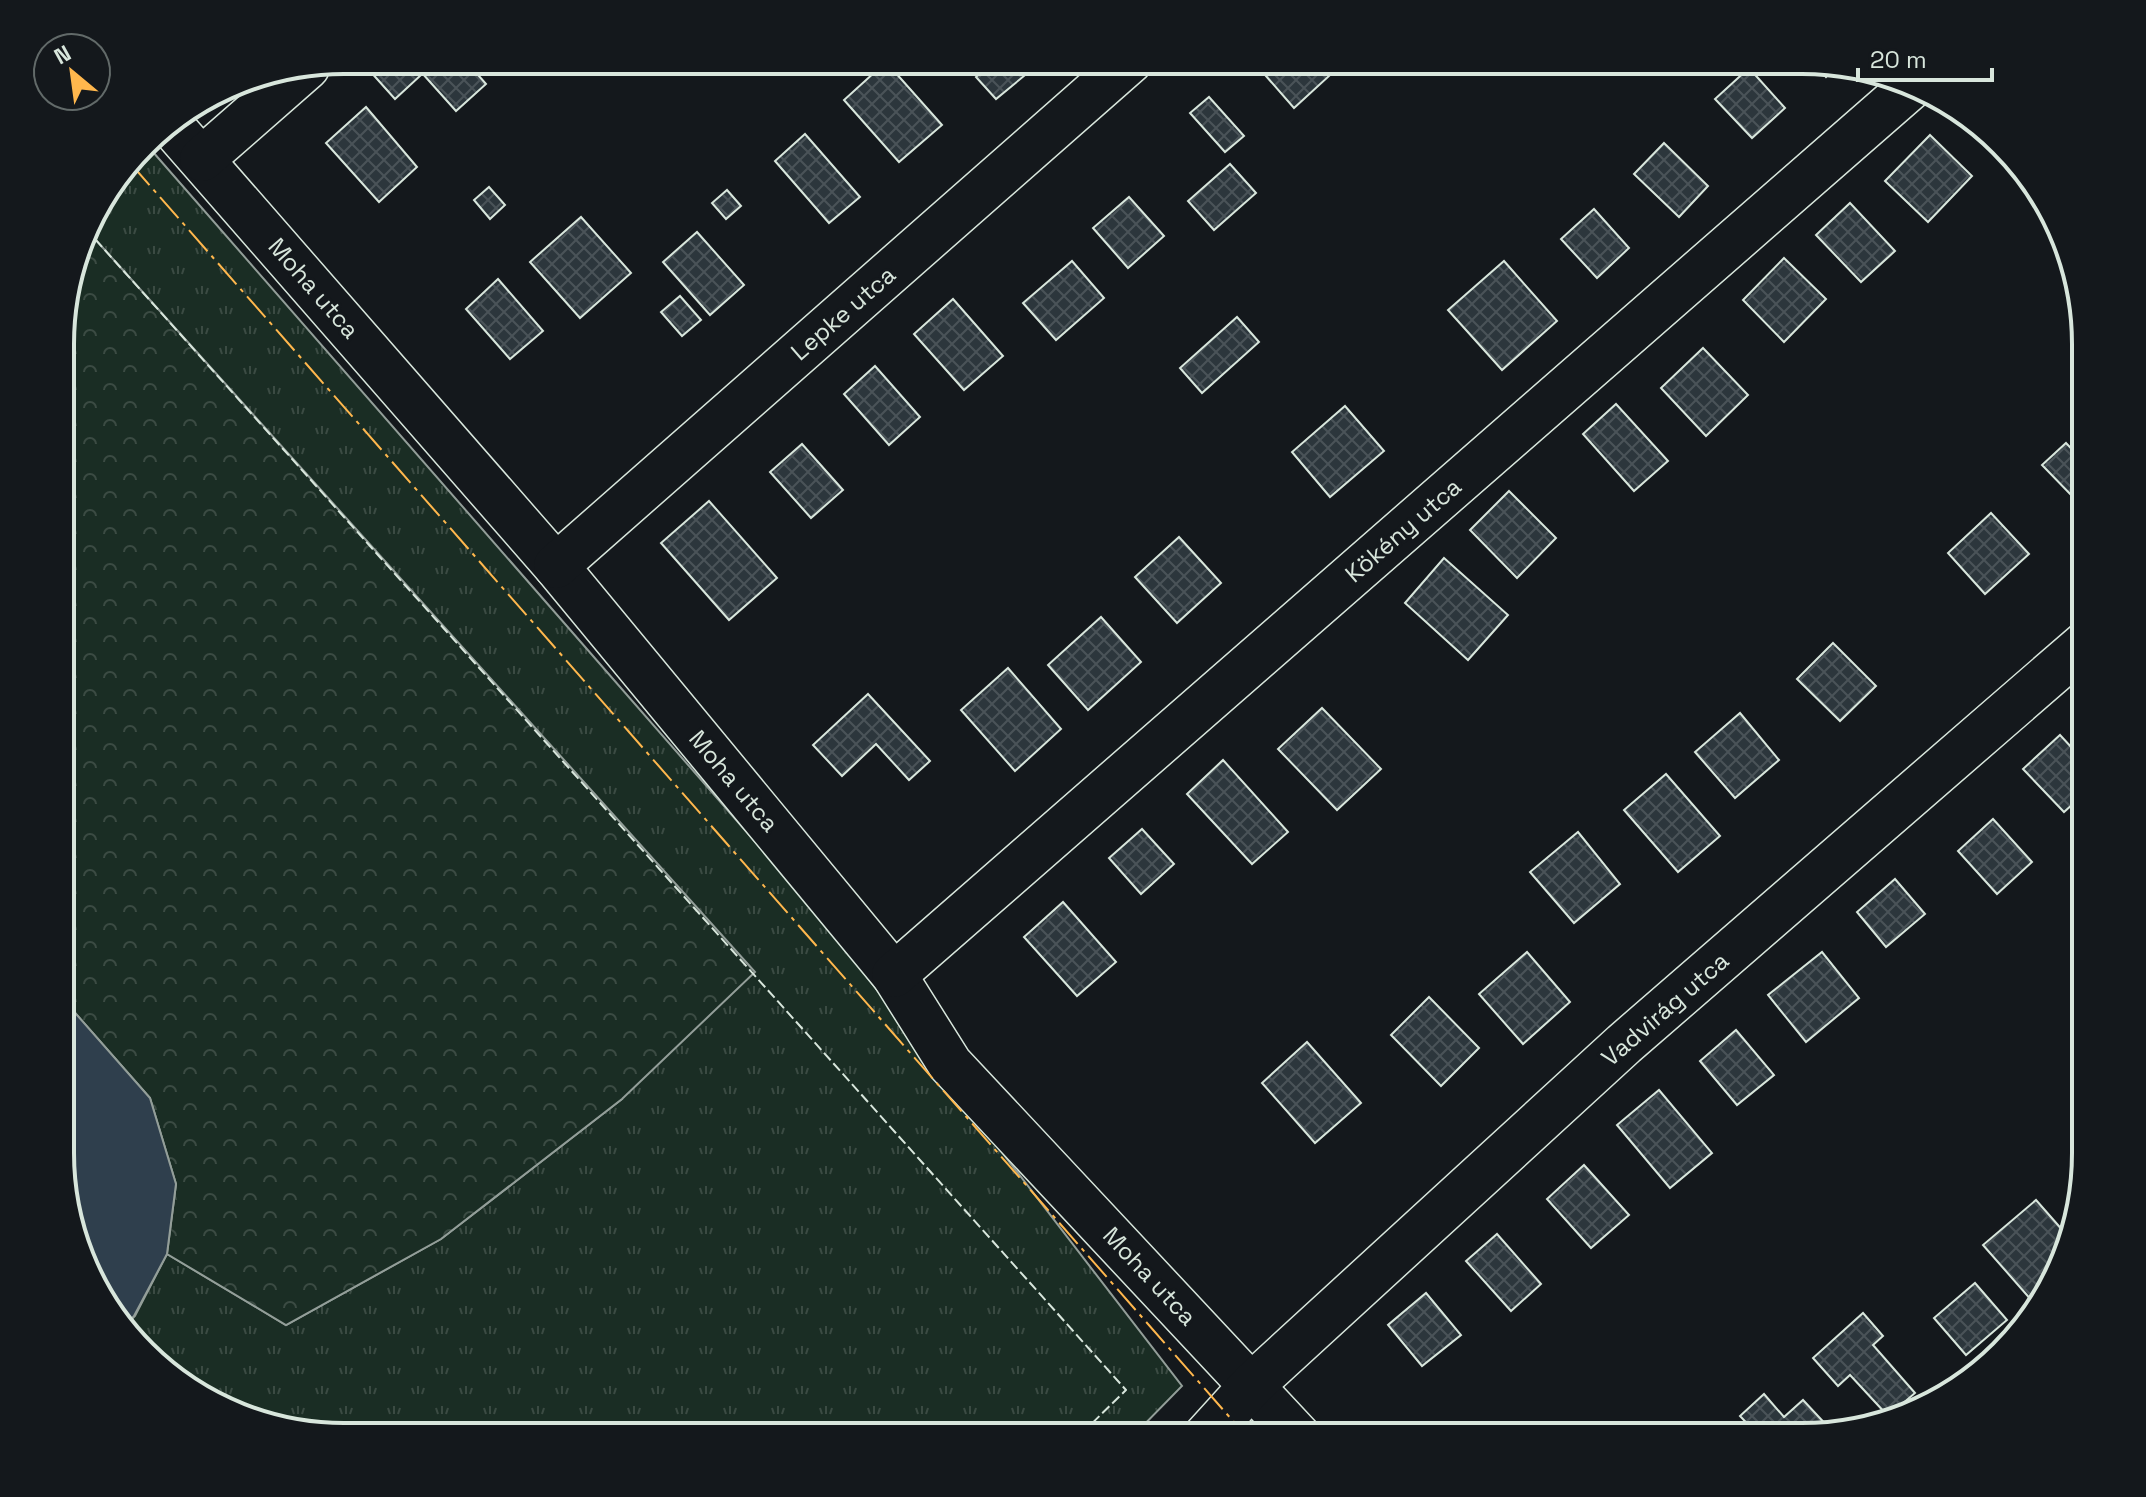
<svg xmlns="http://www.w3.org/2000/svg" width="2146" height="1497" font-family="'Space Grotesk',sans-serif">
<defs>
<pattern id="grass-tufts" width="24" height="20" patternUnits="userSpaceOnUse" patternTransform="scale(2)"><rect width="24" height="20" fill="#1a2d24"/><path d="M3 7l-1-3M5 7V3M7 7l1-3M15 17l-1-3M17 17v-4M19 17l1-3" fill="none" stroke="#3b4b43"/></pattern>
<pattern id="forest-crowns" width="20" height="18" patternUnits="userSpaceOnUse" patternTransform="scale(2)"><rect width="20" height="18" fill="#1a2d24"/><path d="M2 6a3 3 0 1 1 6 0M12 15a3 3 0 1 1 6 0" fill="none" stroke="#3b4b43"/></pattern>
<pattern id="building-cross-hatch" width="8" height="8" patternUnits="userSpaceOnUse" patternTransform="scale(2)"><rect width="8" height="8" fill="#2c363c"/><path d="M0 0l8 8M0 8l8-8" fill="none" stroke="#4a5358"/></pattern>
</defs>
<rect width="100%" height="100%" fill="#14181c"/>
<!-- grass -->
<polygon fill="url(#grass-tufts)" stroke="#939e99" stroke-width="2" points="146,144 820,916 1182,1386 1132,1437 326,1436 252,1422 171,1379 125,1326 135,1316 167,1254 286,1325 441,1239 622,1099 86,229 89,218"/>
<!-- forest -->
<polygon fill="url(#forest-crowns)" stroke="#939e99" stroke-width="2" points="86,229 755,972 622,1099 441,1239 286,1325 167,1254 176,1184 150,1098 62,998 62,307"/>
<!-- water -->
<polygon fill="#2f3f4d" stroke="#939e99" stroke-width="2" points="62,998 150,1098 176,1184 167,1254 134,1316 125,1326 98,1295 62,1190"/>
<!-- building -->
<g fill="url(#building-cross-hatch)" stroke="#d8e6dc" stroke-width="2">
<polygon points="380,60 406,60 420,76 395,99 369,70"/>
<polygon points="419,60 465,60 486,84 456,111 414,64"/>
<polygon points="994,60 1010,60 1024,76 996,99 976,77"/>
<polygon points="1252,60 1315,60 1329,76 1294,108"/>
<polygon points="1811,61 1820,61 1840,64 1826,77"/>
<polygon points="886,62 942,125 899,162 844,100"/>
<polygon points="1749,68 1785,108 1752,138 1715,99"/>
<polygon points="1209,97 1244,136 1225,152 1190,113"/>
<polygon points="366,107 417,167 379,202 326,143"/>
<polygon points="805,134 860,197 829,223 775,161"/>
<polygon points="1930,135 1972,176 1928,222 1885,181"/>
<polygon points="1664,143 1708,186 1679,217 1634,174"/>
<polygon points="1230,164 1256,193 1214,230 1188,201"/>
<polygon points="489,187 505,205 490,219 474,200"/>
<polygon points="727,190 741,206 726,219 712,203"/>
<polygon points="1129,197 1164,236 1128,268 1093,228"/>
<polygon points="1850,203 1895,251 1861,282 1816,235"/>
<polygon points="1594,209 1629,248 1597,278 1561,239"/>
<polygon points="581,217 631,273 580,318 530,262"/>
<polygon points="697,232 744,285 710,315 663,262"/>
<polygon points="1784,258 1826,299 1784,342 1743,300"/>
<polygon points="1072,261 1104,298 1056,340 1023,303"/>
<polygon points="1504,261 1557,321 1502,370 1448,310"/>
<polygon points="498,279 543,331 510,359 466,309"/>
<polygon points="680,296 701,320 682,336 661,312"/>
<polygon points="953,299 1003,356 964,390 914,334"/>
<polygon points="1237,317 1259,342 1202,393 1180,368"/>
<polygon points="1703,348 1748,395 1706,436 1661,388"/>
<polygon points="875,366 920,417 889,445 844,394"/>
<polygon points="1616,404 1668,461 1634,491 1583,434"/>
<polygon points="1345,406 1384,451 1330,497 1292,452"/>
<polygon points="2066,443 2085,463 2085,491 2076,500 2042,465"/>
<polygon points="802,444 843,490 811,518 770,472"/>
<polygon points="1509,491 1556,538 1517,578 1470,530"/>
<polygon points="709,501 777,578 729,620 661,543"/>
<polygon points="1991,513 2029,554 1985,594 1948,553"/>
<polygon points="1179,537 1221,583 1177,623 1135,577"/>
<polygon points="1444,558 1508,615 1468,660 1405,603"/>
<polygon points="1101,617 1141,662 1088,710 1048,665"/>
<polygon points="1833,643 1876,686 1840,721 1797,679"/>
<polygon points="1008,668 1061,729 1015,771 961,710"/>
<polygon points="868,694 930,761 909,780 876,744 842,776 813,745"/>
<polygon points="1322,708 1381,769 1337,810 1278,749"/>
<polygon points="1740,713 1779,760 1735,798 1695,752"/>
<polygon points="2060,735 2085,762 2085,793 2064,812 2023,769"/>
<polygon points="1223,760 1288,832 1252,864 1187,794"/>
<polygon points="1666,774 1720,836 1678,872 1624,810"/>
<polygon points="1993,819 2032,862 1997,894 1958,851"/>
<polygon points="1142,829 1174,864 1141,894 1109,858"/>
<polygon points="1578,832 1620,884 1574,923 1530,872"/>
<polygon points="1895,879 1925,914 1886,947 1857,912"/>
<polygon points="1063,902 1116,962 1077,996 1024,937"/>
<polygon points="1527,952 1570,1002 1523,1044 1479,994"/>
<polygon points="1822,952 1859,998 1806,1042 1768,995"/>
<polygon points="1429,997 1479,1048 1441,1086 1391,1035"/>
<polygon points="1736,1030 1774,1075 1737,1105 1700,1061"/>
<polygon points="1307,1042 1361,1103 1315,1143 1262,1083"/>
<polygon points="1659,1090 1712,1153 1670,1188 1617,1125"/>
<polygon points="1584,1165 1629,1215 1591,1248 1547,1199"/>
<polygon points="2036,1200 2072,1241 2046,1291 2033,1302 1983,1245"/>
<polygon points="1497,1234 1541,1284 1511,1311 1466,1261"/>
<polygon points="1975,1283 2007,1320 1966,1355 1934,1318"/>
<polygon points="1426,1293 1461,1335 1422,1366 1388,1325"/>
<polygon points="1863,1313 1883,1336 1873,1345 1915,1393 1888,1416 1850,1375 1838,1386 1813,1358"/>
<polygon points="1764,1394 1784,1417 1803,1400 1831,1430 1803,1437 1760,1437 1740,1416"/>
</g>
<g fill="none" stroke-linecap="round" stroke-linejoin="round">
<defs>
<g id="minor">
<polyline points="169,123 556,566 894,975 950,1064 1299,1437"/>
<polyline points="202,159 307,67"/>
<polyline points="556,566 1131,60"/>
<polyline points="894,975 1913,85"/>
<polyline points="1205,1437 1253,1384 1624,1044 2085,644"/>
</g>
</defs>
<!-- minor casing -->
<use href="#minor" stroke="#d8e6dc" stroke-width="47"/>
<!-- minor -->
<use href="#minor" stroke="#14181c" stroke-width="44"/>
<!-- fence -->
<polyline stroke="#d8e6dc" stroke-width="2" stroke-dasharray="10 4" stroke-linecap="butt" points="86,229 1126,1390 1078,1437"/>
<!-- power -->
<polyline stroke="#ffb74d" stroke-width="2" stroke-dasharray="28 6 4 6" stroke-linecap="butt" points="131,164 1247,1437"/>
</g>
<g text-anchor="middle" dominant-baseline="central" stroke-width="6" stroke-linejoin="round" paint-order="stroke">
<!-- street labels -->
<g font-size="24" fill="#d8e6dc" stroke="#14181c">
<text transform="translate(314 288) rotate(49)">Moha utca</text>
<text transform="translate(843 313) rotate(-41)">Lepke utca</text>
<text transform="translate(1403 530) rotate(-41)">Kökény utca</text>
<text transform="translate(734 781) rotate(50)">Moha utca</text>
<text transform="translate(1665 1009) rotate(-41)">Vadvirág utca</text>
<text transform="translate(1150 1276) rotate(47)">Moha utca</text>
</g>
</g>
<!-- crop -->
<path d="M0 0H2146V1497H0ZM344 74H1802A270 270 0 0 1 2072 344V1153A270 270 0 0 1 1802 1423H344A270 270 0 0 1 74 1153V344A270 270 0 0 1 344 74Z" fill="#14181c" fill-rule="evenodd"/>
<path fill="none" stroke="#d8e6dc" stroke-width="4" d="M344 74H1802A270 270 0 0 1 2072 344V1153A270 270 0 0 1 1802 1423H344A270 270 0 0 1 74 1153V344A270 270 0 0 1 344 74Z"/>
<!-- north arrow -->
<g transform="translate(72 72) rotate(331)"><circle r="38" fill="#14181c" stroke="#626a69" stroke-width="2"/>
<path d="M0-6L14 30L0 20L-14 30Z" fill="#ffb74d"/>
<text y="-12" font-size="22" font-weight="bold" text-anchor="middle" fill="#d8e6dc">N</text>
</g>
<!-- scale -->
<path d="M1858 68v12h134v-12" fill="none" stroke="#d8e6dc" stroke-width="4"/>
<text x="1870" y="68" font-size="24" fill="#d8e6dc" stroke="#14181c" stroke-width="6" paint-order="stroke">20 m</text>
</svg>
